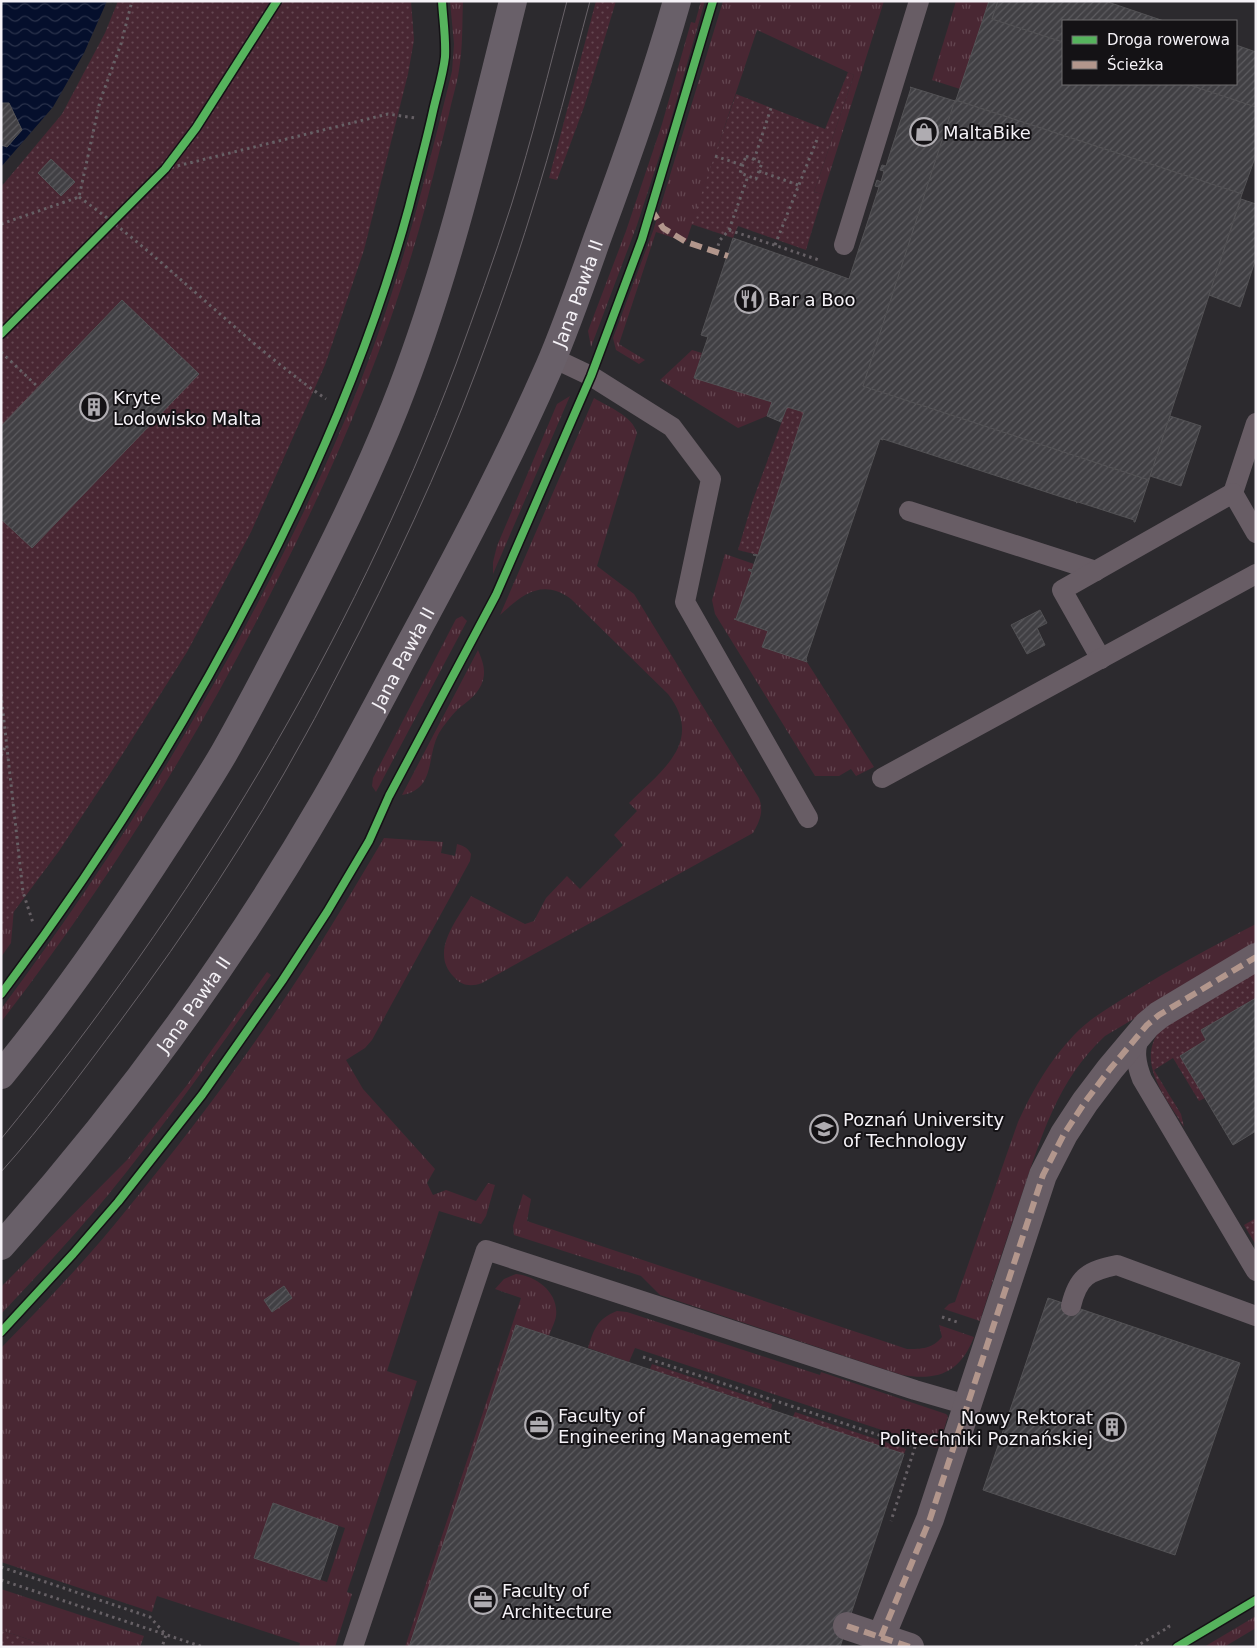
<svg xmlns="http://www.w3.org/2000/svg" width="1257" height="1648" font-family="'DejaVu Sans',sans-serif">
<defs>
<pattern id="grass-tufts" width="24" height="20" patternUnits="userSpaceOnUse" patternTransform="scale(1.25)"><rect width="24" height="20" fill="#492733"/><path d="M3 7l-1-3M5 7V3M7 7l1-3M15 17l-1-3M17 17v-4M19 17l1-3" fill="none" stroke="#644751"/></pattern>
<pattern id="park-dots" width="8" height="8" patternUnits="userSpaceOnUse" patternTransform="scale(1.25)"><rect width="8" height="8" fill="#492733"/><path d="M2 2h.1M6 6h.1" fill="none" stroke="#644751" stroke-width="1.8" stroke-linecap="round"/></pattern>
<pattern id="water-waves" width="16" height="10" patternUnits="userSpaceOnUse" patternTransform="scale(1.25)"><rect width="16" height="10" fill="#050f2c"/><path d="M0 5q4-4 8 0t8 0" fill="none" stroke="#2a324b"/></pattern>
<pattern id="building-hatch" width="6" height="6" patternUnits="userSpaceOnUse" patternTransform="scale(1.25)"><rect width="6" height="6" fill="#414044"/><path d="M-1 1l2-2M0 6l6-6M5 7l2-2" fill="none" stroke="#5d5c60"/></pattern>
</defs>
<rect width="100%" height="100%" fill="#2c2a2e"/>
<!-- grass -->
<g fill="url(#grass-tufts)" fill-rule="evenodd">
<path d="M450,1h13c-1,23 0,46 -4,69 -2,14 -7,29 -10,44 -8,31 -16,63 -24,94 -35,130 -88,255 -149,375 -77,154 -169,302 -275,439v-13c100,-134 190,-275 266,-424 38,-73 73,-148 102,-226 35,-94 59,-191 83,-288l2,-27z"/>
<polygon points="701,1 705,1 669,127 637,225 591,347 588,331 626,231 662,124 691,22 695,23"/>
<polygon points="723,1 884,1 823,194 814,192 854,75 757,30 686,242 656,232 619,344 645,360 639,364 616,350 613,338 653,231"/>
<polygon points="956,1 989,1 960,89 932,80"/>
<polygon points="692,350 702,353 694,378 772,402 767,416 738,428 660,380"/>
<polygon points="570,396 493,574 493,562 497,546 557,404"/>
<path d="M594,398c14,9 38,17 43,35l-40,133 37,28 125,204c5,13 1,23 -6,35l-271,150c-11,4 -20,3 -28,-6 -25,-25 3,-57 17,-81l54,28 9,-3 12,-23 21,-22 13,13 43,-44 -9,-10 23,-24 -8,-8c32,-32 76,-61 39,-109l-97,-95c-29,-21 -49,-4 -71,16z"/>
<polygon points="725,554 754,564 752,570 748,569 752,572 736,619 735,619 768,631 763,647 807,662 874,767 856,776 851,769 839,776 815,776 715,614 712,600"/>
<polygon points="462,616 467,621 376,792 372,786 373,778 456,619"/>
<path d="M478,650c4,10 8,19 5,30 -4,14 -15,21 -25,29 -7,7 -14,16 -19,24 -13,24 -3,56 -37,62z"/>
<polygon points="1,789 15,896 11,943 1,957"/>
<path d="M384,838l59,4 -2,11 14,3 2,-12c7,2 11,4 14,10l-1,7 -98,179 -7,8 -19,12 17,29 72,80 -8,14 6,12 13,-5 30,11 12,-18 7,2 -9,31 -5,8 -42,-13 -52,160 30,10 -70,211 5,2 -17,53h-36l1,-4 -143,-47 -5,16 -151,-50v-214c44,-45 88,-91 127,-140 58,-71 114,-145 165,-222 32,-48 61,-98 91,-148zM273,1504l72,24 -18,54 -72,-24z"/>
<path d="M1256,924v22l-151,90c-48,44 -64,102 -84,161 -14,41 -28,83 -41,124l-36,-12 5,-5 6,-2 63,-180c14,-31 32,-62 56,-87 16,-17 36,-28 55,-40 41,-26 84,-49 127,-71z"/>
<path d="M267,972l4,3c-53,74 -105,149 -163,220 -34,41 -70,80 -107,119v-27l126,-127 60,-75z"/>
<path d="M523,1194l8,5 -4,22 380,128c15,0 25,0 35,-12l-3,-12 35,12c-14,36 -36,44 -72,38l-242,-80 -19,-19 -127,-41 -1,-9z"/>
<path d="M516,1274c21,2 43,19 40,42 -1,7 -5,13 -7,20l-33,-11 -107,322h-4l116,-349 -26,-9 9,-10z"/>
<path d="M617,1311l10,1 193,63 1,-3 125,42 2,2 -9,30 -3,2 -301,-100 -6,14 -41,-14c6,-19 9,-29 29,-37z"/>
<polygon points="1,1589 144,1636 140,1647 51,1647 1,1630"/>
<polygon points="1256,1616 1256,1628 1224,1647 1204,1647"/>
</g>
<!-- park -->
<g fill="url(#park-dots)">
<polygon points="118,1 411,1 414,40 408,74 364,250 325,365 251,532 187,652 115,766 59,851 1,929 1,187 62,114 105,33"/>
<polygon points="596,1 616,1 584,107 557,180 549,178"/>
<polygon points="848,72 854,75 814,192 823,194 806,250 738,226 733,238 691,224 736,94 825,129"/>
<polygon points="787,407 804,412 758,555 738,550 753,500"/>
<path d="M1256,972v26l-55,32 5,10 -26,16 25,42 -6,3 -26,-43 -19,12 27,44 3,13c-17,-28 -49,-64 -24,-97z"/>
<polygon points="1256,1218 1256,1245 1244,1225"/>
<polygon points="652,1364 772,1404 771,1409 650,1369"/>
<polygon points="795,1412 906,1449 904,1454 793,1417"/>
<polygon points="1,1630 51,1647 2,1647"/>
</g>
<!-- water -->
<polygon fill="url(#water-waves)" points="1,1 107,1 84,53 53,107 1,167 1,145 7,147 22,130 9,103 1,103"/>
<!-- building -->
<g fill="url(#building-hatch)" stroke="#535255">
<polygon points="989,1 998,1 992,19 1063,42 1063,84 1187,84 1256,107 1256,155 1242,194 956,100"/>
<polygon points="998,1 1105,1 1164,21 1063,21 1063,42 992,19"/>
<polygon points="1236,45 1256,52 1256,107 1187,84 1236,84"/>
<polygon points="910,87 955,101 863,386 1149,480 1135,522 1134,522 1134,520 1078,502 1076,503 1077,502 883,439 883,440 880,439 806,659 807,662 762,647 768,631 734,619 736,619 752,572 748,570 749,569 752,570 757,556 753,555 754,554 758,555 804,412 787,407 781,422 767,416 772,402 694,378 708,337 701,335 733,238 849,279 879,187 875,186 877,180 881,182 884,171 880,170 882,165 886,166 911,88"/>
<polygon points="955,100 1242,194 1149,480 863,386"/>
<polygon points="1,103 9,103 22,130 7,147 1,145"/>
<polygon points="51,159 75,182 61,196 38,173"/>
<polygon points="1241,199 1256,204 1256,258 1240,307 1209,295"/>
<polygon points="122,300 199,374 32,548 1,519 1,426"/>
<polygon points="1170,416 1201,426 1181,486 1150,476"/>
<polygon points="1040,610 1047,623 1037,628 1045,645 1027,654 1011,625"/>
<polygon points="1256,998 1256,1131 1233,1145 1180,1056 1206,1040 1201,1030"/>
<polygon points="284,1286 292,1298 272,1312 264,1300"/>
<polygon points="1048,1298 1240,1363 1175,1555 983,1490"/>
<polygon points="516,1325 904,1454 840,1647 409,1647"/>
<polygon points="273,1503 338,1526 320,1580 254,1558"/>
</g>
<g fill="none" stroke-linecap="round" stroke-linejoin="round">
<!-- path -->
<g stroke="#666065" stroke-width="3" stroke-dasharray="2.5 4" stroke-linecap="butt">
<polyline points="715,156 742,165"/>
<polygon points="746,156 762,163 756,179 740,173"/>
<polyline points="754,160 771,108"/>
<polyline points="165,169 388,114 415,118"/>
<polyline points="759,171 798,185"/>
<path d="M79,197c87,62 159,141 247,202"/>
<polyline points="1,224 79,197 100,101 121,44 132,1"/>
<polyline points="729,230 819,260"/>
<polyline points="775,245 818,137"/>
<polyline points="716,252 720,240 729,230 748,176"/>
<polyline points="1,334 165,169 196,128 277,1"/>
<polyline points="1,352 38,387"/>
<polyline points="1,694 23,892 33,923"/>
<polyline points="1,756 6,745"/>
<polyline points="942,1317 960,1323"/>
<polyline points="643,1357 915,1447 891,1521"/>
<polyline points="1,1567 150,1617 166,1635 162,1647"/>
<polyline points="1,1580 203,1647"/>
<polyline points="1135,1647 1169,1627 1167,1622"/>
</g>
<!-- service -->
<g stroke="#685d65" stroke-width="20">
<polyline points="844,245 919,1"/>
<polyline points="553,358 591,376 672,427 711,479 685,602 808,818"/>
<polyline points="1233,493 1256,423"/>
<polyline points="909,511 1096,571"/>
<polyline points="1101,659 1062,590 1233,493 1256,533"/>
<polyline points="882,778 1256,574"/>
<path d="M1141,1034c-8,15 -5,30 1,45l114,192"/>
<path d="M1071,1306c7,-30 18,-35 46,-41l139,51"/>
<polyline points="353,1647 486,1250 915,1390 967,1405"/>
</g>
<!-- pedestrian -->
<g stroke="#685d65" stroke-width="28">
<polyline points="847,1626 910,1647"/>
<polyline points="881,1637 930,1519 1043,1175 1064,1134 1085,1102 1110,1069 1147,1025 1159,1015 1256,957"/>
</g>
<!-- secondary -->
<g stroke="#696069" stroke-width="28">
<path d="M1,1075c60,-73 114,-151 165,-230 20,-31 40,-61 58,-92 25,-44 48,-89 71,-133 36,-70 71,-140 100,-213 52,-131 84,-269 118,-406"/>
<path id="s1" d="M1,1246c122,-137 232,-287 324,-446 28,-48 53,-96 79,-145 51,-94 102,-190 145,-288 18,-42 33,-85 48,-128 29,-78 57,-157 80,-238"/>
</g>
<!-- tram -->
<g stroke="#686268" stroke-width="1">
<path d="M1,1139c191,-233 349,-493 455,-775 19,-52 38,-105 55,-158 21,-67 38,-136 56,-205"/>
<path d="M1,1172c43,-48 81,-100 120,-152 67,-90 130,-185 184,-284 13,-23 25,-47 37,-70 50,-96 97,-195 135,-297 19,-51 38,-104 54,-156 22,-70 40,-141 59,-212"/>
</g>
<!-- quiet -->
<g stroke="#b2968c" stroke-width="6" stroke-dasharray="12 6" stroke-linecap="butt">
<polyline points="651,209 663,228 686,242 728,256"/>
<polyline points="847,1626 910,1647"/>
<polyline points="881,1637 930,1519 1043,1175 1064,1134 1085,1102 1110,1069 1147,1025 1159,1015 1256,957"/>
</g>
<defs>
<g id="cycleway">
<polyline points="1,334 165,169 196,128 277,1"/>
<path d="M1,994c98,-130 184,-267 258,-412 62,-120 115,-245 150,-375 8,-32 17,-64 24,-96 4,-18 10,-36 12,-54 1,-19 -2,-38 -3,-56"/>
<polyline points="1,1332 73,1254 118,1202 202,1095 282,981 327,912 369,841 389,796 496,595 591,376 642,239 713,1"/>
<polyline points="1177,1647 1256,1600"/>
</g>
</defs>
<!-- cycleway casing -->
<use href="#cycleway" stroke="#141215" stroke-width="11"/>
<!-- cycleway -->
<use href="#cycleway" stroke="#56b35d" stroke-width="8"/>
</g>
<!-- icons -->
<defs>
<symbol id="shop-ring" viewBox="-11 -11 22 22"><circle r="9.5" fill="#141215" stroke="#afacb1" stroke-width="1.5"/><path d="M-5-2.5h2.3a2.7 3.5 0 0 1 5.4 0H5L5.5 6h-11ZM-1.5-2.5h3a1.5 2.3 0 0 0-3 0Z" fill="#afacb1"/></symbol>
<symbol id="restaurant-ring" viewBox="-11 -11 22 22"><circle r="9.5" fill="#141215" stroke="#afacb1" stroke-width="1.5"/><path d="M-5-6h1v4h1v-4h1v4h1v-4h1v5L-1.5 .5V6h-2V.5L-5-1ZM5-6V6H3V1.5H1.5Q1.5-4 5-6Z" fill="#afacb1"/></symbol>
<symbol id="building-ring" viewBox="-11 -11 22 22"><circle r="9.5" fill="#141215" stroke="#afacb1" stroke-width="1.5"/><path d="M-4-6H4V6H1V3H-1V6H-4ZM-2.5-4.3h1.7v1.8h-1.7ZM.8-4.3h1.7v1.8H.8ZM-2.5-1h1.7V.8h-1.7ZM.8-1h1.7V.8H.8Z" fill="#afacb1"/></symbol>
<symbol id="university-ring" viewBox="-11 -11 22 22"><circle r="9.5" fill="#141215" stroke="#afacb1" stroke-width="1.5"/><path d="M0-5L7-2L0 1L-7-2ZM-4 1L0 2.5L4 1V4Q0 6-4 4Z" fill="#afacb1"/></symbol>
<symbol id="office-ring" viewBox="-11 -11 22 22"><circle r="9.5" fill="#141215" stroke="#afacb1" stroke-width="1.5"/><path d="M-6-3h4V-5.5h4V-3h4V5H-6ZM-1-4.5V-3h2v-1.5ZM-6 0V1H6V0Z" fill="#afacb1"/></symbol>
</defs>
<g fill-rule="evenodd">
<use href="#shop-ring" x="908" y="116" width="32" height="32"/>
<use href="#restaurant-ring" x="733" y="283" width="32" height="32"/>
<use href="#building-ring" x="78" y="391" width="32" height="32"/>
<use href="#university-ring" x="808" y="1113" width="32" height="32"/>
<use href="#office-ring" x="523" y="1409" width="32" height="32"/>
<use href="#building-ring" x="1096" y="1411" width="32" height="32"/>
<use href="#office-ring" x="467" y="1584" width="32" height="32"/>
</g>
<g text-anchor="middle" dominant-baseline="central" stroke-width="4" stroke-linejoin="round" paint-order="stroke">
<!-- poi labels -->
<g font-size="18" fill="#f5f2f7" stroke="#141215" text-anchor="start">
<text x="943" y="132">MaltaBike</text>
<text x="768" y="299">Bar a Boo</text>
<text x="113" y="397">Kryte<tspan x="113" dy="21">Lodowisko Malta</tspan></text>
<text x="843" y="1119">Poznań University<tspan x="843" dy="21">of Technology</tspan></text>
<text x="558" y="1415">Faculty of<tspan x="558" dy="21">Engineering Management</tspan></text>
<text x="1093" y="1417" text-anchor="end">Nowy Rektorat<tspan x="1093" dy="21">Politechniki Poznańskiej</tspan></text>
<text x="502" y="1590">Faculty of<tspan x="502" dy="21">Architecture</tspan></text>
</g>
<!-- street labels -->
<g font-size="18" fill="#f5f2f7" stroke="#141215">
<text stroke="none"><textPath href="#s1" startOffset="1119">Jana Pawła II</textPath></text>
<text stroke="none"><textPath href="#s1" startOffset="714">Jana Pawła II</textPath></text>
<text stroke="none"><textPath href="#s1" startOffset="309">Jana Pawła II</textPath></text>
</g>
</g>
<!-- border -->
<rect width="1257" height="1648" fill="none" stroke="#f5f2f7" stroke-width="5"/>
<!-- legend -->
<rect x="1062" y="20" width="175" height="65" fill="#141215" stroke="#6e6c6f"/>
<rect x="1072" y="36" width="25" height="8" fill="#56b35d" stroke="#6e6c6f"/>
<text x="1107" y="45" font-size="15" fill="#f5f2f7">Droga rowerowa</text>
<rect x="1072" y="61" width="25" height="8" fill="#b2968c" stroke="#6e6c6f"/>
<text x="1107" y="70" font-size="15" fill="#f5f2f7">Ścieżka</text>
</svg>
